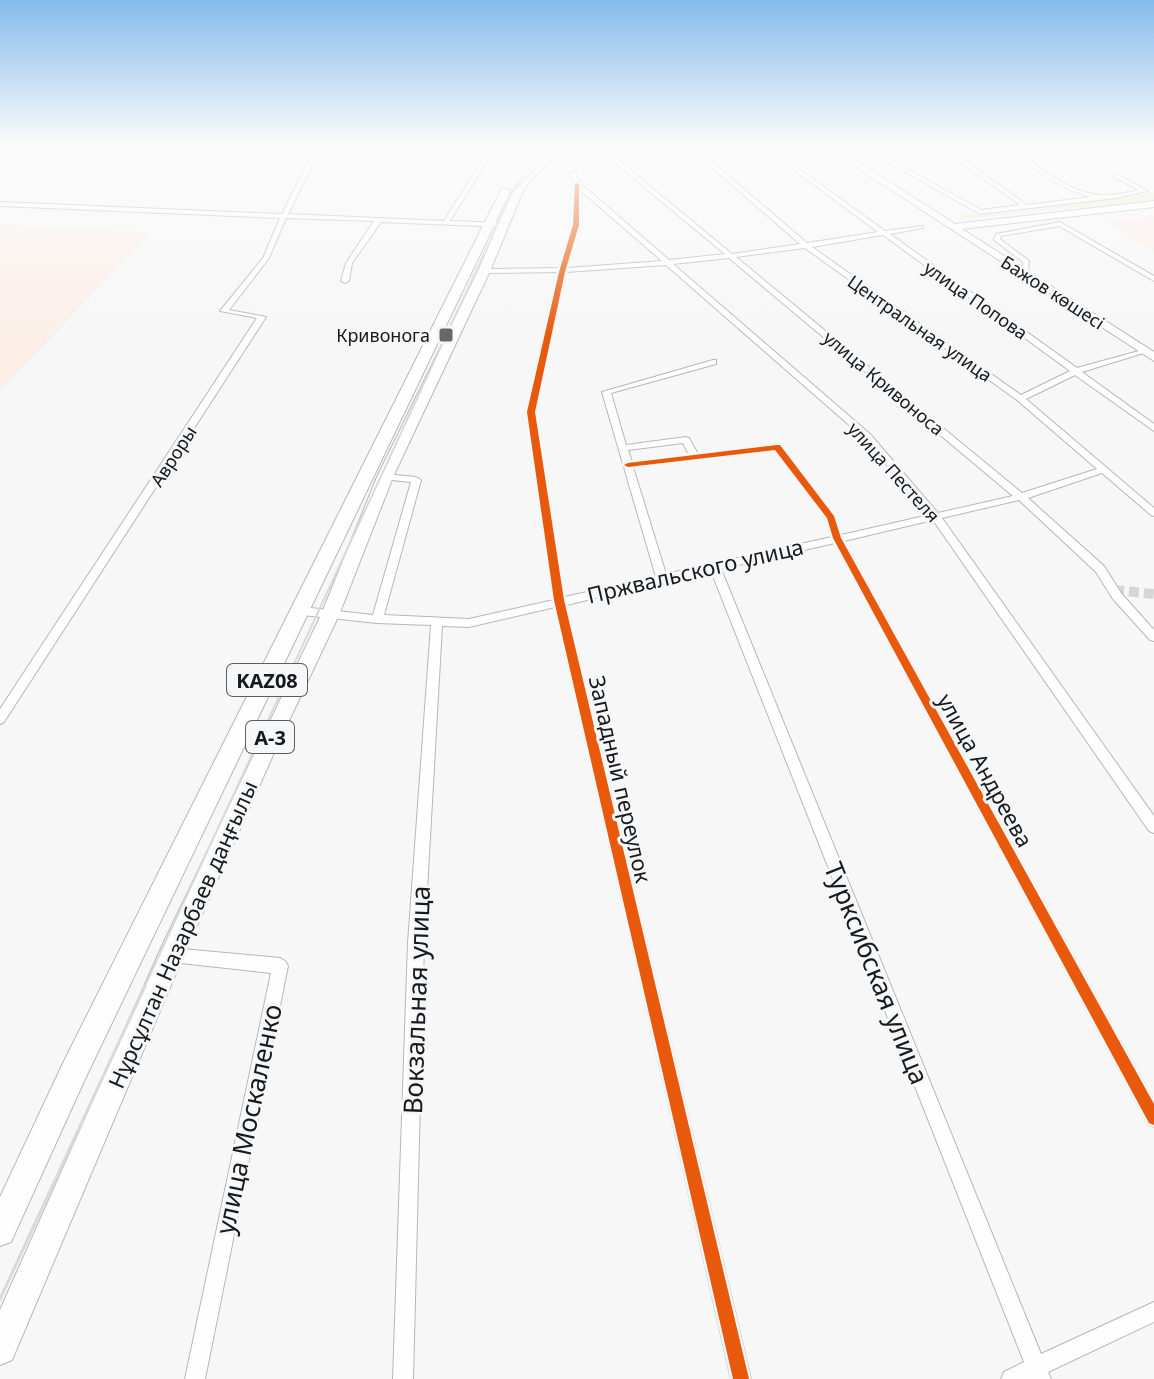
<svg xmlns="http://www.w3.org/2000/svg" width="1154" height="1379" font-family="'Noto Sans',sans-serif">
<rect width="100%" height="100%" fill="#f7f7f8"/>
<!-- industrial -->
<g fill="#fbefe8">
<polygon points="1154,216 1154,252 1104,221"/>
<polygon points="0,225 152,232 0,391"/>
</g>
<!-- green -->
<polygon fill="#e2f6d3" points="1154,193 1154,200 961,219 962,214 1006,213"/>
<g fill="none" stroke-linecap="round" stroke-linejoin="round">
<!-- minor-tunnel -->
<polyline stroke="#d6d6d7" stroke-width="10" stroke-dasharray="10 5" stroke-linecap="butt" points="1114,590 1154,594"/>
<defs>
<g id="minor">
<polygon points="318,143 323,143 288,214 444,221 493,143 498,143 450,221 505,223 508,225 505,227 381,222 352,263 349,281 345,283 341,281 346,263 374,221 286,218 269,258 229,310 266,317 4,722 0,724 0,709 257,318 220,311 263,258 280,218 0,206 0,202 282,214"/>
<path d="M598,143h5l3,7 126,104 68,-10 -116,-101h6l117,100 71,-11 -121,-89h6l122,88 38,-5v2l-33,6 187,134 69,-19 4,2 -68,21 72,52v7l-79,-56 -49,24 128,109v8l-3,-1 -49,-42 -74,25 76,68 17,27 33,37v11l-4,-1 -37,-41 -17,-27 -77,-72 -77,18 212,298v17l-5,-2 -216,-311 -89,21 310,560v26l-6,-3 -313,-581 -114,26 320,785 113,-52v20l-106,50 3,7h-50l3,-7 20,-10 -313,-791 -145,34 185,774h-20l-176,-772 -86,20 -27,-1 -18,317 -11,436h-20l15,-436 23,-318 -54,-2 -75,-8 -6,-4 6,-4 71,8 38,-133 -29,-3v-4l3,-1 31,3 5,3 -37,135 85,4 85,-19 -27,-188 32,-140 -75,1 -3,-2 3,-2 76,-1c9,-30 21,-64 10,-95l3,-2 3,2 4,10 89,77 56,-6 -123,-102zM580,190l82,71 -95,7 12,-43zM883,235l187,136 -49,24 -209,-148zM805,248l212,152 80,69 -75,24 -286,-236zM729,258l284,238 -75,17 -68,-79 -197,-170zM666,265l198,173 65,77 -88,20 -6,-19 -55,-71 -82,9 -9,-16 -3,-1 -60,8 -15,-52 105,-29v-4h-3l-111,32 54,185 -92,20 -29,-185 31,-140zM683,443l6,12 -57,7 -4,-12zM775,450l51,69 6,18 -166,37 -33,-107z"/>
<path d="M864,143h6l16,14 95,53 39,-5 -86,-62h6l87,62 63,-8c-33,-9 -61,-31 -86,-54h6c27,23 60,53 98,52 10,0 21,-3 31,-5l-25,-13 2,-3 32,17 -32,7 -136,16 -98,-55z"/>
<polygon points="1060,222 1154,276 1154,281 1059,226 1001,236 1000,239 1029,261 1028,273 1025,275 1022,273 1023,262 994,240 996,234"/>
<polygon points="171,948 280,958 285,961 288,966 205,1379 185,1379 271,973 171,962 166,960 163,955 166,950"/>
</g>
<polygon id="primary" points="819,143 829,143 955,224 1154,201 1154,207 962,229 1154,352 1154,361"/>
<g id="trunk">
<polygon points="560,143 570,143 532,178 523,191 490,271 393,477 339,615 278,744 180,964 12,1360 0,1365 0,1310 162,946 321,615 377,477 478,271 513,191 525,174"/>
<polygon points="502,188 511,190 85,1079 11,1242 0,1246 0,1197 65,1059"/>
</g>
</defs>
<!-- minor casing -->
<use href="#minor" stroke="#b7b7b8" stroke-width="2"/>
<!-- primary casing -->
<use href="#primary" stroke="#b7b7b8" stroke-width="2"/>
<!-- trunk casing -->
<use href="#trunk" stroke="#b7b7b8" stroke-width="2"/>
<!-- minor -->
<use href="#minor" fill="#fefefe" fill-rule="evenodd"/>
<!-- primary -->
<use href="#primary" fill="#fefefe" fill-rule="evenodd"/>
<!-- trunk -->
<use href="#trunk" fill="#fefefe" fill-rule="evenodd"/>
<!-- tram-far1 -->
<polyline stroke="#d8d9d9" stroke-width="2" points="144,988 513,191 561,143"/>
<!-- tram -->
<polyline stroke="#d8d9d9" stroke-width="3" points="0,1299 145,986"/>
<!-- rail -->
<polyline stroke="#d8d9d9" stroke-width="2" stroke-dasharray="5 5" stroke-linecap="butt" points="1142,143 1154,152"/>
<defs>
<g id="cycleway">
<polygon points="577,183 579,184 579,225 565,272 535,412 564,600 749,1379 733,1379 554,600 527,412 559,272 573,225 575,184"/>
<polygon points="777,445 780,445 834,516 841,538 1154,1104 1154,1125 1149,1123 833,538 827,518 775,450 628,467 624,465 628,463"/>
</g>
</defs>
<!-- cycleway casing -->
<use href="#cycleway" stroke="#f6f7f9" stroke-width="5"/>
<!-- cycleway -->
<use href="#cycleway" fill="#e8590c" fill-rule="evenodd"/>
</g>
<!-- sky -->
<linearGradient id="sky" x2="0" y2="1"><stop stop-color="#85bbee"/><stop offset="0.43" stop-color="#fbfbfc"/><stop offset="1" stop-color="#fbfbfc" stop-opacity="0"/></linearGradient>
<rect width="1154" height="336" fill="url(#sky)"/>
<!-- markers -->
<rect fill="#676768" stroke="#f6f7f9" stroke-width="3" x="438" y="327" width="16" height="16" rx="4"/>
<g text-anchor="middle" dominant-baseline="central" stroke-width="6" stroke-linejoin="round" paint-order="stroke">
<!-- far-street labels -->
<g font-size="18" fill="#19191a" stroke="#f6f7f9">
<text transform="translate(1053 292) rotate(33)">Бажов көшесі</text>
<text transform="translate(976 300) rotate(35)">улица Попова</text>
<text transform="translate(920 328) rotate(35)">Центральная улица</text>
<text transform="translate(884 383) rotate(40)">улица Кривоноса</text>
<text transform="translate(173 456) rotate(-57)">Авроры</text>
<text transform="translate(894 472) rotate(48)">улица Пестеля</text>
</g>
<!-- far-poi labels -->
<g font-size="18" fill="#19191a" stroke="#f6f7f9" text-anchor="end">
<text x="430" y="335">Кривонога</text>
</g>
<!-- shield labels -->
<g fill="#f6f7f9" stroke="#5b5c5d" stroke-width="2">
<rect x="227" y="664" width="80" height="32" rx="6"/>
<rect x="246" y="721" width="48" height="32" rx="6"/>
</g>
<g font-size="20" font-weight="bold" fill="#19191a">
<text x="267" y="680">KAZ08</text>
<text x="270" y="737">А-3</text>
</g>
<!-- street labels -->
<g font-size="22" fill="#19191a" stroke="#f6f7f9">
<text transform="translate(695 570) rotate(-13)">Пржвальского улица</text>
<text transform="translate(986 770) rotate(61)">улица Андреева</text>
<text transform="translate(621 779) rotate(77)">Западный переулок</text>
<text transform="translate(182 934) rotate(-66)">Нұрсұлтан Назарбаев даңғылы</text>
</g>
<!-- near-street labels -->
<g font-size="26" fill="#19191a" stroke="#f6f7f9">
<text transform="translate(877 973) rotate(68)">Турксибская улица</text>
<text transform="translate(416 1000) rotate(-88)">Вокзальная улица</text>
<text transform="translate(248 1119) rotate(-78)">улица Москаленко</text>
</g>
</g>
</svg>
